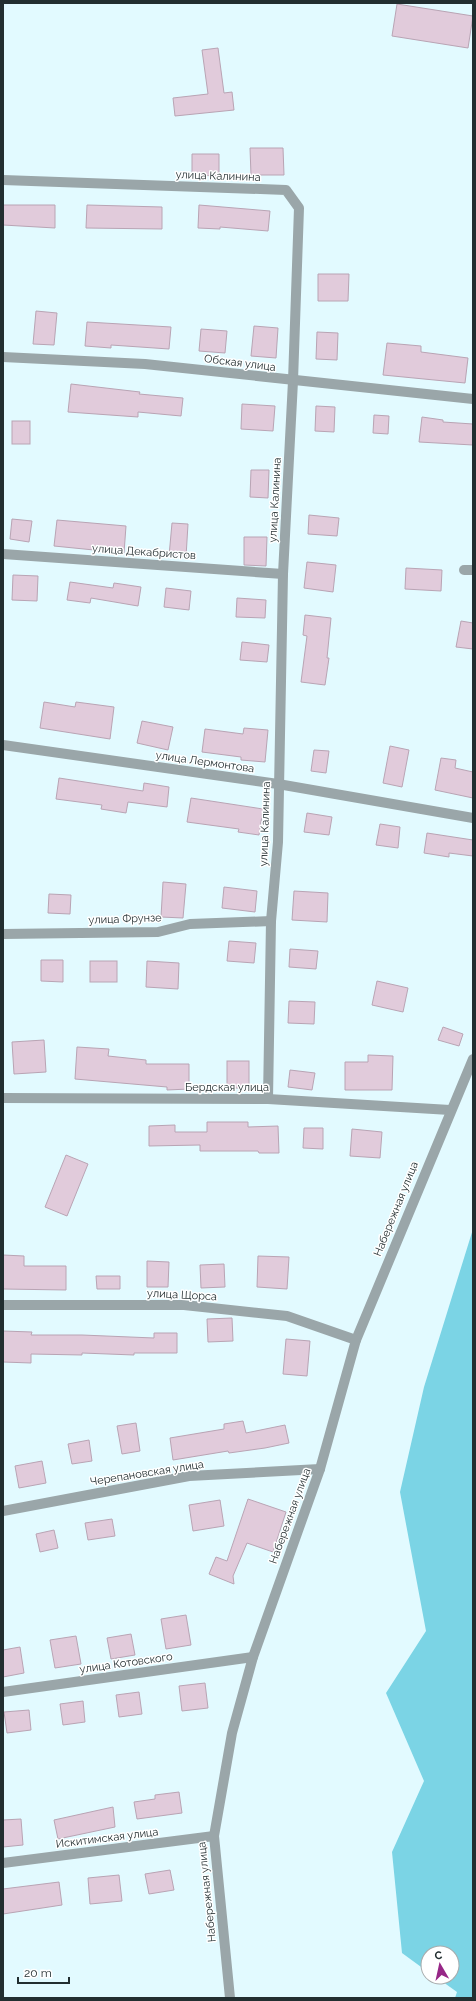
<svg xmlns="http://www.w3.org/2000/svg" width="476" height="2001" font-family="Raleway,sans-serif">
<rect width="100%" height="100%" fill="#e2faff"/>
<!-- water -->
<polygon fill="#7bd4e5" points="473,1229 473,1998 455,1998 457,1992 436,1977 452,1977 452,1953 428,1953 428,1972 402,1953 392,1852 424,1781 386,1693 426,1631 400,1492 424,1387"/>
<!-- building -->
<g fill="#e1cbdb" stroke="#b9a4b4">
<polygon points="397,4 473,16 468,48 392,36"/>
<polygon points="218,48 224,93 232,92 234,110 175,116 173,98 208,94 202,50"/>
<polygon points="250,148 283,148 284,175 251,175"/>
<polygon points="192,154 219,154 219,176 192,175"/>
<polygon points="3,205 55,205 55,228 3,225"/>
<polygon points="87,205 162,207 162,229 86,228"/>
<polygon points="199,205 270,211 268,231 220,227 220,229 198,228"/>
<polygon points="318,274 349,274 348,301 318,301"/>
<polygon points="36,311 57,313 54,345 33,344"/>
<polygon points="87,322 171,327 169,349 111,345 111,348 85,346"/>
<polygon points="254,326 278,328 276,358 251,356"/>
<polygon points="201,329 227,331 225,353 199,351"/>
<polygon points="317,332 338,333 337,360 316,359"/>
<polygon points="387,343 421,346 421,352 468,358 465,383 383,375"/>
<polygon points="71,384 140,392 139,394 183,398 181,416 138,412 138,417 68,412"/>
<polygon points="242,404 275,406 273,431 241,429"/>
<polygon points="316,406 335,407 334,432 315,431"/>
<polygon points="374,415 389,416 388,434 373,433"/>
<polygon points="422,417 443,420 443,422 473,424 473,445 419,442"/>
<rect x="12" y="421" width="18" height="23"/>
<polygon points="251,470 269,470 268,498 250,497"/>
<polygon points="309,515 339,518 337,536 308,534"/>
<polygon points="12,519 32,521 29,542 10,539"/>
<polygon points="57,520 126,526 124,553 54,546"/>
<polygon points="172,523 188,524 186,557 169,556"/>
<polygon points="244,537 267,537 266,566 244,565"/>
<polygon points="307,562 336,565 333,592 304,588"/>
<polygon points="406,568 442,570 441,591 405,589"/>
<polygon points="13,575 38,576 37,601 12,600"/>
<polygon points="70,582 113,588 114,583 141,587 138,606 91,598 90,603 67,600"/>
<polygon points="166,588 191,591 189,610 164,607"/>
<polygon points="237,598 266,600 265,618 236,617"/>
<polygon points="305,615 331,618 327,658 329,658 325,685 301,682 307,636 303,635"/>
<polygon points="461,621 473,623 473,649 456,647"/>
<polygon points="242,642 269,645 267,662 240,660"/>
<polygon points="44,702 75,707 76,702 114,707 110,739 40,728"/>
<polygon points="142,721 173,727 168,750 137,743"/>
<polygon points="244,728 268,730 265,762 241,760 241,757 202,752 205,729 243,734"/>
<polygon points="390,746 409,750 402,787 383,783"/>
<polygon points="314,750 329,751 326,773 311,771"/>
<polygon points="441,758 456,760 455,768 473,772 473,798 435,790"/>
<polygon points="59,778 143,791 144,783 169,787 167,807 128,802 126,813 101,809 102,805 56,799"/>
<polygon points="191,798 263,809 259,835 238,832 239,829 187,822"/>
<polygon points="307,813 332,817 329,835 304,832"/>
<polygon points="380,824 400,827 398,848 376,845"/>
<polygon points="427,833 473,840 473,856 449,853 449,857 424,853"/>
<polygon points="163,882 186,884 183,918 161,917"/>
<polygon points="224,887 257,891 255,912 222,908"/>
<polygon points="294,891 328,893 327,922 292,920"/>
<polygon points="49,894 71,895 70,914 48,913"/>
<polygon points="229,941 256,943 254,963 227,961"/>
<polygon points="290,949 318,951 316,969 289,967"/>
<polygon points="41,960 63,960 63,982 41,981"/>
<rect x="90" y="961" width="27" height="21"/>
<polygon points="147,961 179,963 178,989 146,987"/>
<polygon points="377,981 408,988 403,1012 372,1005"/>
<polygon points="289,1001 315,1002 314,1024 288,1023"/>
<polygon points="443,1027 463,1034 459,1046 438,1040"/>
<polygon points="44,1040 46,1072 14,1074 12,1042"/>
<polygon points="77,1047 109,1049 108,1056 146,1060 146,1064 189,1064 189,1089 167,1090 167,1087 75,1079"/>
<polygon points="368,1055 393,1056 392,1090 345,1090 345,1062 368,1062"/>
<rect x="227" y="1061" width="22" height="27"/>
<polygon points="290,1070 315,1073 312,1090 288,1087"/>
<polygon points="207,1122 248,1122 248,1127 278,1126 279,1153 259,1153 258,1151 200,1151 200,1145 149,1146 149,1126 175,1125 175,1132 207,1132"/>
<polygon points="304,1128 323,1128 323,1149 303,1148"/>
<polygon points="352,1129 382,1132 380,1158 350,1156"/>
<polygon points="66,1155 88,1164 67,1216 45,1207"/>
<polygon points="3,1255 24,1256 24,1266 66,1266 66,1290 3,1289"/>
<polygon points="258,1256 289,1257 287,1289 257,1287"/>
<polygon points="147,1261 169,1262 168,1287 147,1287"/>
<polygon points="224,1264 225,1287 201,1288 200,1265"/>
<polygon points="96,1276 120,1276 120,1289 97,1289"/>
<polygon points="232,1318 233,1341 208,1342 207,1319"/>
<polygon points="3,1331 32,1332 31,1335 82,1335 154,1338 154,1333 177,1333 177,1353 134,1353 134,1355 82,1353 82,1355 31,1354 31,1363 3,1362"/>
<polygon points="286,1339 310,1341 307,1376 283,1374"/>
<polygon points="243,1421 246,1433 285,1425 289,1443 265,1448 229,1453 228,1451 173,1460 170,1438 224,1429 224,1424"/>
<polygon points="136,1423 140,1451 122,1454 117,1426"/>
<polygon points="89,1440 92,1461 72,1464 68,1444"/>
<polygon points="42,1461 46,1483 19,1488 15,1466"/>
<polygon points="248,1499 286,1512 273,1552 247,1543 233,1576 234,1584 209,1574 216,1557 227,1561"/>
<polygon points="220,1500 224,1526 193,1531 189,1505"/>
<polygon points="112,1519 115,1536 88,1540 85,1523"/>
<polygon points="54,1530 58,1548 40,1552 36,1534"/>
<polygon points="186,1615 191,1645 166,1649 161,1619"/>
<polygon points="131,1634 135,1655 111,1659 107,1638"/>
<polygon points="76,1636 81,1664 55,1668 50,1640"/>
<polygon points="20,1647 24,1673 3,1677 3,1650"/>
<polygon points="205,1683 208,1708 182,1711 179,1686"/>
<polygon points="139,1692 142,1714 119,1717 116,1695"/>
<polygon points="83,1701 85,1722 63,1725 60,1704"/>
<polygon points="29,1710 31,1730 7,1733 4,1712"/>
<polygon points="179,1792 182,1813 137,1819 134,1802 155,1799 155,1795"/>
<polygon points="113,1807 115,1827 58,1839 54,1820"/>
<polygon points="21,1819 23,1845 3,1847 3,1820"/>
<polygon points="170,1870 174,1890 149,1894 145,1874"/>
<polygon points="119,1875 122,1901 90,1904 88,1878"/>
<polygon points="59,1882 62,1905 3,1914 3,1889"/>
</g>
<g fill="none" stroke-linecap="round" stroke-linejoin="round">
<!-- minor -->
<g stroke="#9aa6a9" stroke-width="10">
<polyline points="3,180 286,190 299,208 293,381 283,574 278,842 271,921 268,1099"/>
<polyline points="3,357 145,364 473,399"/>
<polyline points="3,554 283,574"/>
<polyline points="464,570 473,570"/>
<polyline points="3,745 278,784 473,818"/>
<polyline points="3,934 158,932 190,924 271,921"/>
<polyline points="3,1098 268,1099 450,1110"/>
<polyline points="3,1305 184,1305 287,1316 356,1340"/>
<polyline points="3,1511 189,1476 320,1469"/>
<polyline points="3,1692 253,1657"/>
<polyline points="3,1863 214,1836"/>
<polyline points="230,1998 214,1836 232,1733 253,1657 320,1469 356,1340 473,1059"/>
</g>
</g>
<g text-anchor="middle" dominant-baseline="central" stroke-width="3" stroke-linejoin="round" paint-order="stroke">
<!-- street labels -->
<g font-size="11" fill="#222e30" stroke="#fff">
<text transform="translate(218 176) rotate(2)">улица Калинина</text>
<text transform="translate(240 363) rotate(7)">Обская улица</text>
<text transform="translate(275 500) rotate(-87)">улица Калинина</text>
<text transform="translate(144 552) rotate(4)">улица Декабристов</text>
<text transform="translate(205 762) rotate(8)">улица Лермонтова</text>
<text transform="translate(265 824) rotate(-88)">улица Калинина</text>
<text transform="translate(125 919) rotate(-2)">улица Фрунзе</text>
<text x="227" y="1087">Бердская улица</text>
<text transform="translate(396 1209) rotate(-68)">Набережная улица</text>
<text transform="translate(182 1295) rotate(3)">улица Щорса</text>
<text transform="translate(147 1473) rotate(-9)">Черепановская улица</text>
<text transform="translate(290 1516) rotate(-70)">Набережная улица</text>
<text transform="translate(126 1663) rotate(-8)">улица Котовского</text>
<text transform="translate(107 1838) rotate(-7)">Искитимская улица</text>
<text transform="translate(207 1892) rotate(-96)">Набережная улица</text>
</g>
</g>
<!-- border -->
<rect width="476" height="2001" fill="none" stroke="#222e30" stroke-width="8"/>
<!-- north arrow -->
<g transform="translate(440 1965) rotate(351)"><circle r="19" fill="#ffffff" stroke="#a7abac"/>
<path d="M0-3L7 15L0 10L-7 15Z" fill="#972787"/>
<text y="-6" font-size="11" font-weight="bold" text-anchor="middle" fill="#222e30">С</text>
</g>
<!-- scale -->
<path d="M18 1977v6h51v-6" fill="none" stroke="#222e30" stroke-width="2"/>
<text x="24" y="1977" font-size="12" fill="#222e30" stroke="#ffffff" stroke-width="3" paint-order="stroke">20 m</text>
</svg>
